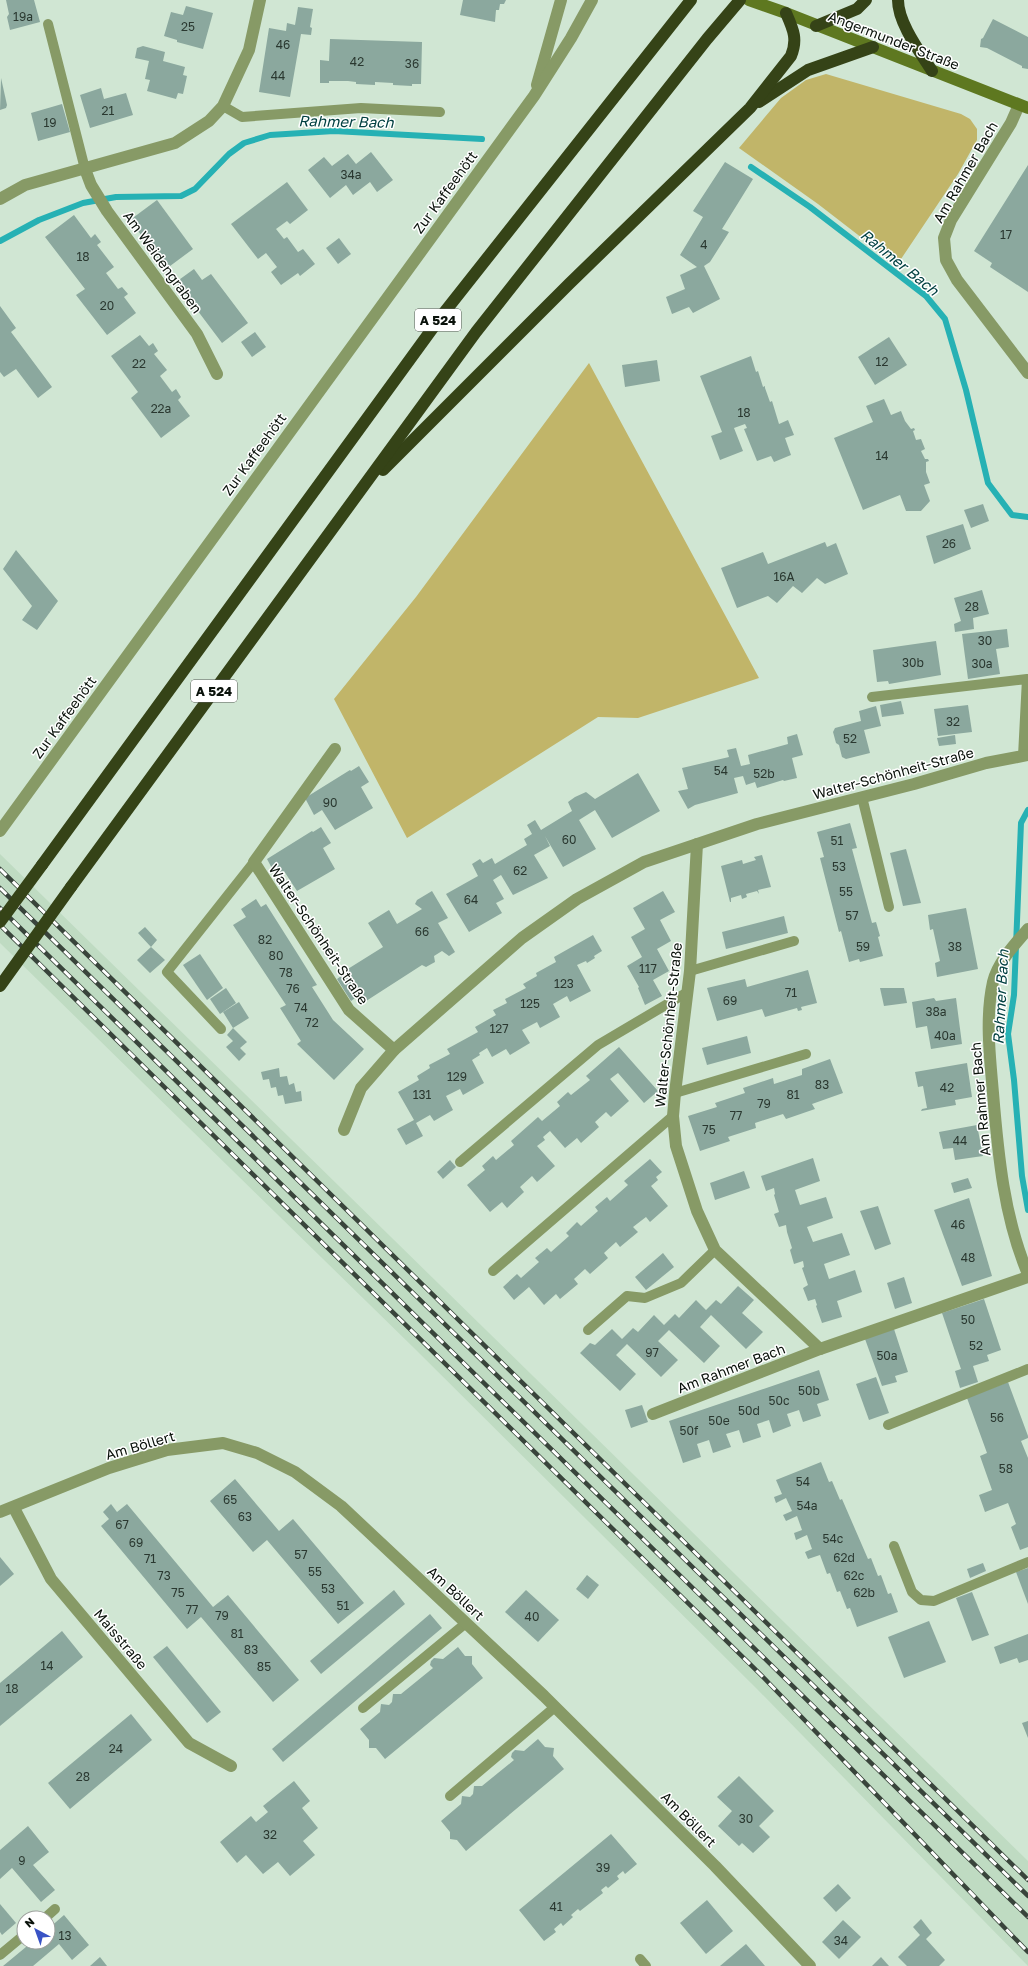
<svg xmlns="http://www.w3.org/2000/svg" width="1028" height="1966" font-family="'Golos Text',sans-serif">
<rect width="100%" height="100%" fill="#d0e6d3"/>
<!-- built -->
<polygon fill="#bfdbc2" points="0,854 1028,1861 1028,1966 757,1689 414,1348 0,943"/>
<!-- green -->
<g fill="#c1b569">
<polygon points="826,74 961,114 970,119 977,129 977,140 958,174 897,265 818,204 739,148 781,98 806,80"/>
<polygon points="589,363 759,678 638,718 598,717 407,838 334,699 416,597"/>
</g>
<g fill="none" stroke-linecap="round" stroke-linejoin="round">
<!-- stream -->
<g stroke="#26b1b4" stroke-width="6">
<polyline points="751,167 810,207 926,296 945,319 966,390 988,483 1012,515 1028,517"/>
<polyline points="0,241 39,220 83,203 116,197 181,196 195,189 229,154 244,143 270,135 334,131 482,139"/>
<polyline points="1028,810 1021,823 1014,995 1008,1034 1014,1080 1022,1176 1028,1210"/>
</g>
</g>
<!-- building -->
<g fill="#8ba89e">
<polygon points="6,0 34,0 40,22 10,30 7,17 9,14"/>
<polygon points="463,0 506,0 504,4 500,4 499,10 496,10 495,22 460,15"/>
<polygon points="186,6 213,13 203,49 177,42 177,40 164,36 171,12 183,15"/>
<polygon points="298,7 313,9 310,27 312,28 311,35 301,34 290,97 259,92 269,28 286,31 287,23 295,25"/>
<polygon points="993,19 1028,37 1028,69 1022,68 1022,66 987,48 980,47 981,39 983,38"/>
<polygon points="330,39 422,42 421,84 412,84 412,86 393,85 393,83 375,82 375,85 356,84 356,82 348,81 329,81 329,83 320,83 320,60 329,61"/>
<polygon points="143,46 165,52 163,61 185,67 183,75 187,76 183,94 178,93 176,99 147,91 150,80 145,79 149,61 135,58 137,48"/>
<polygon points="1,78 7,105 6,108 0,110"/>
<polygon points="101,88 104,99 126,93 133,115 90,128 80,95"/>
<polygon points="62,104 70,132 38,141 31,113"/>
<polygon points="371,152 393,180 377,192 370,182 353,195 346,185 330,198 308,170 324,157 332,166 348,154 356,164"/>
<polygon points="725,162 753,179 722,229 729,232 710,262 704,266 720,299 693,313 689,307 672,314 666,297 685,289 680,275 697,267 680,255 703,217 693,211"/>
<polygon points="1028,165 1028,292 990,267 992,263 974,251"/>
<polygon points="287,182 308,210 290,224 287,221 276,229 284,239 287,237 298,252 303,249 315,264 300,276 298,273 281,285 271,272 277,267 266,253 258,259 231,224"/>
<polygon points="157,200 193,249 166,269 130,220"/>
<polygon points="74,215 91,238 95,234 101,242 97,245 114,267 106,273 118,289 122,287 128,294 124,297 136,313 107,335 76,295 85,289 45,237"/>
<polygon points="339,238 351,254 338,264 326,248"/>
<polygon points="194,269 202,280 211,274 248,323 222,343 176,282"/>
<polygon points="0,306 16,328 11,332 52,387 38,398 16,369 4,377 0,372"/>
<polygon points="255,332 266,347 252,357 241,342"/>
<polygon points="140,335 149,346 153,343 158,351 154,354 167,370 160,376 172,392 176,389 181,397 178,400 190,416 161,438 131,398 138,392 111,356"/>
<polygon points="889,337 907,365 875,385 858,357"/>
<polygon points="751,356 756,372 758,371 763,387 765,386 765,388 770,402 772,401 779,424 788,420 794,435 785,438 791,455 774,462 771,456 757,461 744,429 747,428 745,424 734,428 743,451 720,460 711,436 722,432 700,376"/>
<polygon points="657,360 660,381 625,387 622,365"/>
<polygon points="884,399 891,415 901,411 905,421 911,429 914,428 915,430 913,431 916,440 921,439 925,449 921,451 925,459 928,459 929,461 926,462 926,472 930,483 924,485 930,501 921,511 906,511 900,495 863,510 834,438 873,422 866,406"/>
<polygon points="983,504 989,521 971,528 964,510"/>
<polygon points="963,524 971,549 934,564 926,536"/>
<polygon points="825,542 827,547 836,543 848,574 825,584 817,578 802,593 793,586 777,603 768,596 737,608 721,568 763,552 768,564"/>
<polygon points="16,550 58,601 37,630 22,620 32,606 3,569"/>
<polygon points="982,590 989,614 973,618 974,629 955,632 954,624 961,621 954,598"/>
<polygon points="1007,629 1009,647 996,649 1000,674 968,679 962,634"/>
<polygon points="936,641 941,675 889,684 888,681 877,682 873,650"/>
<polygon points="901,701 904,714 882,717 880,705"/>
<polygon points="968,705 972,732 938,736 934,709"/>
<polygon points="876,706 881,726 864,730 870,753 846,759 842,757 839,745 836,743 833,732 835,728 861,721 859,711"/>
<polygon points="797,734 803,755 792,758 797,778 784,781 783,780 757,788 755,782 746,785 743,776 734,778 738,793 695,805 688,809 678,791 688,789 682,768 729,757 727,750 736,748 741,766 750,764 748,755 788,744 787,737"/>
<polygon points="955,735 956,744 939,746 937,738"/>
<polygon points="359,766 369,782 361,787 373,808 335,830 322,810 314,815 305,798 350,770 351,771"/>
<polygon points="638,773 660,811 612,838 595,810 579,820 596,849 563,867 545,836 550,846 534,855 548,878 513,895 501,875 493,880 504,899 496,903 502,913 469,932 446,894 478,876 472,864 480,859 483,863 492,858 495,864 527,845 524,839 532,834 527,825 535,820 541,830 572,811 568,802 575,797 586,792 595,799"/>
<polygon points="850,823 857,848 852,849 872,923 876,922 880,936 878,937 883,956 860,962 859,959 849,962 841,931 839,932 820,858 824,857 817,832"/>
<polygon points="321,827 331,843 323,848 335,869 297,891 284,871 276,876 267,859 312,831 313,832"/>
<polygon points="906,849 921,903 903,906 890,853"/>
<polygon points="762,855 771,887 758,890 759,894 757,891 746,894 747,897 742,899 741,895 731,898 731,902 730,902 721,866 742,860 743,864 756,860 754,857"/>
<polygon points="432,891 448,918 438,923 455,952 449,956 442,951 434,956 435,962 426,967 422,965 363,1003 358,996 351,1001 337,979 344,974 343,972 383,947 368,923 389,910 397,924 422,909 415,904 417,900"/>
<polygon points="663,891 675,912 660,920 671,941 657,949 669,971 653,980 662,996 645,1005 638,988 639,987 627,966 642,957 631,937 645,929 633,908"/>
<polygon points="256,899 261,907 266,904 297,953 317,985 312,987 333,1020 364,1049 334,1080 297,1044 301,1041 280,1008 286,1005 233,925 246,917 241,909"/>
<polygon points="966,908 978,969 937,977 935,963 940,961 933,929 930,930 928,915"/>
<polygon points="784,916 788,933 726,949 722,932"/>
<polygon points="145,927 157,940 151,947 165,960 150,973 137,960 151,947 138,933"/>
<polygon points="593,935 602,951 594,956 595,958 587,963 586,961 577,965 591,991 570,1002 567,996 553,1004 560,1017 540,1028 537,1022 522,1030 530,1043 510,1055 506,1049 492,1057 487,1048 479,1053 480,1055 472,1060 484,1083 463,1095 460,1089 446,1096 453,1110 434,1121 430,1115 416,1123 423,1136 406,1145 397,1129 414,1120 398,1092 419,1080 417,1076 430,1068 429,1065 450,1054 447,1049 478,1032 475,1027 496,1015 493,1010 507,1003 505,999 526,988 523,984 537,976 536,973 556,962 554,957"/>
<polygon points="200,954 223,988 207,1000 183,965"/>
<polygon points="808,970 817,1003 801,1007 802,1010 798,1011 797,1008 765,1017 762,1009 717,1021 707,988 745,979 747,987"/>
<polygon points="226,988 236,1003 220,1014 210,999"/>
<polygon points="880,988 904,988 907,1003 884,1006"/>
<polygon points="934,998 936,1001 956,998 962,1044 931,1049 927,1026 916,1028 912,1002"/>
<polygon points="239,1002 249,1018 233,1028 247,1042 240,1048 246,1054 239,1061 226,1047 233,1041 227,1035 233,1028 223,1012"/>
<polygon points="747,1036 751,1053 707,1065 702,1048"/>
<polygon points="619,1047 658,1091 644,1103 618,1073 610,1079 629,1101 611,1117 606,1112 595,1122 599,1127 581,1143 577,1138 565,1148 550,1131 543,1137 545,1140 537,1146 555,1166 537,1182 532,1176 520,1187 524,1192 507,1208 502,1202 490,1212 467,1185 485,1170 482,1166 493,1156 496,1160 514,1145 511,1141 538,1117 542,1121 560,1106 557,1102 568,1092 571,1095 590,1080 586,1076"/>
<polygon points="830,1059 843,1093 812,1104 815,1109 786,1119 783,1114 755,1123 756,1128 728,1137 730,1141 700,1151 688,1116 717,1107 715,1103 745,1093 743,1088 773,1078 774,1084 802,1075 802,1069"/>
<polygon points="967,1063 972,1097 955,1100 956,1105 921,1111 922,1109 927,1108 923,1086 918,1087 915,1072"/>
<polygon points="279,1068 280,1077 287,1076 289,1085 294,1083 296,1092 301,1091 302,1101 285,1104 283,1095 278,1096 276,1087 271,1088 269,1079 263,1080 261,1072"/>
<polygon points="977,1125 983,1156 955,1160 953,1148 943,1149 939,1132"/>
<polygon points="813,1158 820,1181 795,1190 800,1205 826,1197 833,1218 807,1227 813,1242 842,1233 850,1255 824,1264 829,1279 855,1270 862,1292 837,1301 842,1317 822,1323 816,1306 817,1305 815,1299 808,1301 803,1288 808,1285 802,1268 804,1267 803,1261 794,1264 790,1250 792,1248 787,1232 786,1225 779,1227 774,1214 779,1212 774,1195 775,1194 774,1188 766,1191 761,1176"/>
<polygon points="650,1159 662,1172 656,1177 658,1180 651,1186 668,1206 650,1222 646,1217 633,1227 638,1232 620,1247 616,1242 604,1253 608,1258 590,1274 585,1269 574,1279 578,1284 560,1299 556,1294 544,1305 529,1287 514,1300 503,1287 517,1274 521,1278 539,1262 535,1258 547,1248 551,1252 569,1236 566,1233 577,1222 581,1226 598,1211 595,1207 607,1197 610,1201 628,1185 624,1181"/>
<polygon points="450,1160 456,1167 443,1179 437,1172"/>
<polygon points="744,1171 750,1188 715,1200 710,1183"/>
<polygon points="968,1178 972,1188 954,1193 951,1183"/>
<polygon points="969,1198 992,1276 962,1286 934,1210"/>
<polygon points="878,1206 891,1244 875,1250 860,1211"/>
<polygon points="663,1253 674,1267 646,1290 635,1277"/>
<polygon points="904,1277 912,1303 895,1309 887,1283"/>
<polygon points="738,1286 754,1300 742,1313 763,1332 746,1349 711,1315 700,1327 720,1346 704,1363 669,1330 658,1341 678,1360 661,1377 627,1344 616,1355 636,1374 620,1391 580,1353 590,1343 595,1345 612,1329 622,1339 633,1328 638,1332 654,1315 664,1325 675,1314 679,1318 696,1300 706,1310 716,1300 721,1304"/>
<polygon points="984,1299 1001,1350 987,1355 989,1361 973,1366 978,1382 960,1388 955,1371 961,1369 942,1313"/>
<polygon points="894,1329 908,1372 895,1376 897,1382 882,1386 865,1339"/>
<polygon points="819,1370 829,1400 817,1404 821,1416 803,1422 799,1410 787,1414 791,1426 773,1433 769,1420 757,1424 761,1437 743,1443 739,1430 726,1434 731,1447 713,1453 709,1440 697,1444 701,1457 683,1463 669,1421"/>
<polygon points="876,1377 889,1413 869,1420 856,1384"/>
<polygon points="1008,1382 1028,1436 1028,1438 1021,1441 1028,1458 1028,1547 1020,1550 1011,1527 1016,1524 1008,1503 985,1512 979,1495 992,1490 980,1456 987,1453 967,1398"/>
<polygon points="642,1405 648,1422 631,1428 625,1410"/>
<polygon points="821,1462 829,1482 832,1481 840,1500 842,1499 868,1559 871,1558 878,1576 881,1575 888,1594 891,1593 898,1612 857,1627 850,1608 847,1609 840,1591 837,1592 830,1573 827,1574 820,1555 808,1559 805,1552 812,1549 807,1535 796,1540 794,1533 802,1530 797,1516 786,1521 783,1515 792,1511 786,1498 776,1503 774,1497 782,1494 776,1480"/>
<polygon points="235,1479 279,1531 293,1519 364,1603 338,1624 267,1540 253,1552 210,1501"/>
<polygon points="111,1504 117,1512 127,1504 213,1607 228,1595 299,1680 273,1702 201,1617 187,1629 101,1526 109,1519 103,1512"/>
<polygon points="0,1557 14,1574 0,1586"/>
<polygon points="983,1563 986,1571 970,1578 967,1569"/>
<polygon points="1028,1568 1028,1604 1016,1572"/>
<polygon points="587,1575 599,1585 588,1599 576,1589"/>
<polygon points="394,1590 405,1604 321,1674 310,1661"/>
<polygon points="526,1590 559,1620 538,1642 505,1612"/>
<polygon points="972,1592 989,1635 972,1641 956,1598"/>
<polygon points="430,1614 442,1628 283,1762 272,1749"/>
<polygon points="929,1621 946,1662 904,1678 888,1637"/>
<polygon points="62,1631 83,1657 0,1726 0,1683"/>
<polygon points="1028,1634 1028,1660 1019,1663 1017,1658 1000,1664 994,1647"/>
<polygon points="167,1646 221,1712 207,1723 153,1657"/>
<polygon points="458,1647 465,1656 472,1656 472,1664 483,1678 385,1759 376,1748 369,1748 369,1740 360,1729 380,1712 381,1704 389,1705 392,1702 393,1694 401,1694 433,1668 430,1665 431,1661 434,1658 443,1659"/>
<polygon points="131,1714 152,1740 70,1809 48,1783"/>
<polygon points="1028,1721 1028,1738 1022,1723"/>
<polygon points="538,1739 545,1747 554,1748 553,1756 564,1769 466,1851 457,1840 450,1839 450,1832 441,1821 461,1804 462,1796 470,1797 473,1794 474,1786 482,1786 514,1760 511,1757 512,1753 515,1750 524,1751"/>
<polygon points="739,1776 774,1811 759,1826 770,1837 753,1853 742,1843 739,1846 718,1826 732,1811 717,1797"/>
<polygon points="294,1781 310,1801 302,1808 318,1828 303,1841 315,1855 290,1876 278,1862 263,1874 246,1855 237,1863 220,1842 251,1816 256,1822 268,1812 263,1806"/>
<polygon points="28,1826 49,1852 33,1865 55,1890 41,1902 12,1868 0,1879 0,1850"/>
<polygon points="611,1834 637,1864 625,1874 623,1871 617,1876 619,1879 608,1888 606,1886 601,1890 603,1893 580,1911 578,1909 571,1915 573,1917 563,1926 561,1923 554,1929 556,1932 544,1941 519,1910"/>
<polygon points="838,1884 851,1898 836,1912 823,1898"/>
<polygon points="707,1900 733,1931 706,1954 680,1923"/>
<polygon points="0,1904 16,1923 2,1935 0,1932"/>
<polygon points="64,1915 89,1945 72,1960 59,1944 33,1966 3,1966 32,1942 48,1942 48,1929"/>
<polygon points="921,1919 932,1933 926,1939 945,1960 939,1966 907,1966 898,1957 920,1935 913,1927"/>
<polygon points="843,1920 861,1937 839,1959 822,1942"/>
<polygon points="746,1944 765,1966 720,1966"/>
<polygon points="100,1957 107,1966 90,1966"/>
<polygon points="881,1957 889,1966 872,1966"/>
</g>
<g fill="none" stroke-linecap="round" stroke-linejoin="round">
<!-- lane -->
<g stroke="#879a66" stroke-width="10">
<polyline points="48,24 85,169"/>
<polyline points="223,106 242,117 361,108 440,112"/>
<polyline points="872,697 1027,679 1023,756"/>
<polyline points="862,797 889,907"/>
<polyline points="690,971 794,941"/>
<polyline points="221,1029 167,972 254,862"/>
<polyline points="675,1093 806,1054"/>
<polyline points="460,1162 598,1045 686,993"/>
<polyline points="493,1271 673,1116"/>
<polyline points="588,1330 627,1296 645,1298 681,1283 715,1250"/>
<polyline points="888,1425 1028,1369"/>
<polyline points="894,1546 912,1592 921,1600 934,1601 1028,1562"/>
<polyline points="363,1708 466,1623"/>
<polyline points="450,1796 555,1707"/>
<polyline points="45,1918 55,1909"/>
<polyline points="0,1955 24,1935"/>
<polyline points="640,1959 646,1966"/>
</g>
<!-- street -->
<g stroke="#879a66" stroke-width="12">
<polyline points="537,85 561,0"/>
<polyline points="1019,105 1011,123 951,220 944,238 946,260 957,280 1028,373"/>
<polyline points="85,169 91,185 107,211 197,334 217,374"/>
<polyline points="0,199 25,185 175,143 209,121 223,106 249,50 260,0"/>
<polyline points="335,749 254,862 349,1010 394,1050"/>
<polyline points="0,831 534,96 571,38 592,0"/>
<polyline points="697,844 690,971 675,1093 673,1116 676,1146 697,1211 715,1250 820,1349"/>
<path d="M1028,929c-13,15 -30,33 -35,53 -8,36 -3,75 0,111 5,61 11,125 35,181"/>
<polyline points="344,1130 361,1088 394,1050 522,938 577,899 644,862 757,824 914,784 986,763 1028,755"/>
<polyline points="653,1414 820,1349 1028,1277"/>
<polyline points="14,1508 51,1579 189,1743 231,1766"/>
<polyline points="0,1512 109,1468 167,1450 223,1443 257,1453 295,1472 341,1506 544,1696 715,1866 810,1966"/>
</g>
<!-- secondary -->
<polyline stroke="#5e7820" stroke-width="12" points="749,0 786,13 1028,108"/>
<!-- highway -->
<g stroke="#354317" stroke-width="12">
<path d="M898,0c0,23 22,52 34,71"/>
<polyline points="816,26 857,9 866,0"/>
<polyline points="759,102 808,70 873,47"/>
<path d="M383,470l186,-186 181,-176 41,-52c7,-17 2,-27 -5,-43"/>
<polyline points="42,865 443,314 691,0"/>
<polyline points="71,887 476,332 707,39 740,0"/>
</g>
<defs>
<g id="rail">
<polyline points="0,869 1028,1880"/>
<polyline points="0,888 1028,1896"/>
<polyline points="0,908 1028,1917"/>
<polyline points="0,925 764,1678 1028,1952"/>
</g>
</defs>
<!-- rail casing -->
<use href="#rail" stroke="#39443b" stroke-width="4.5"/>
<!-- rail -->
<use href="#rail" stroke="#fff" stroke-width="3" stroke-dasharray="9" stroke-linecap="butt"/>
<!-- highway-bridge -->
<g stroke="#354317" stroke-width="12">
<polyline points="0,922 42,865"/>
<polyline points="0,986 71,887"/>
</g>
</g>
<g text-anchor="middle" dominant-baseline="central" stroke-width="3" stroke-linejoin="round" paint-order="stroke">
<!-- number labels -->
<g font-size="12" fill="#2a3830">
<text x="23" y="16">19a</text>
<text x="188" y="26">25</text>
<text x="283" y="44">46</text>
<text x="357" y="61">42</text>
<text x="412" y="63">36</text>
<text x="278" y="75">44</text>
<text x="108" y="110">21</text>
<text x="50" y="122">19</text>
<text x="351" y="174">34a</text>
<text x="1006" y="234">17</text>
<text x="704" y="244">4</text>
<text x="83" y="256">18</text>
<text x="107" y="305">20</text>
<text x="882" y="361">12</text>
<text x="139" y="363">22</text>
<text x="161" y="408">22a</text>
<text x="744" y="412">18</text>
<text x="882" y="455">14</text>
<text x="949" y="543">26</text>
<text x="784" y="576">16A</text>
<text x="972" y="606">28</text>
<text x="985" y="640">30</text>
<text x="913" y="662">30b</text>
<text x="982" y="663">30a</text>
<text x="953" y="721">32</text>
<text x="850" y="738">52</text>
<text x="721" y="770">54</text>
<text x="764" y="773">52b</text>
<text x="330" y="802">90</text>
<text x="569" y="839">60</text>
<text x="837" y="840">51</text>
<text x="839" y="866">53</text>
<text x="520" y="870">62</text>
<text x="846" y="891">55</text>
<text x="471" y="899">64</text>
<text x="852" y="915">57</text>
<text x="422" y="931">66</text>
<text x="265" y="939">82</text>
<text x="863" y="946">59</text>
<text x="955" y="946">38</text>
<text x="276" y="955">80</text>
<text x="648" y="968">117</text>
<text x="286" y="972">78</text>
<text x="564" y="983">123</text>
<text x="293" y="988">76</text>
<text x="791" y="992">71</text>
<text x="730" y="1000">69</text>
<text x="530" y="1003">125</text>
<text x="301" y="1007">74</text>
<text x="936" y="1011">38a</text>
<text x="312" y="1022">72</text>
<text x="499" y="1028">127</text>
<text x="945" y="1035">40a</text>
<text x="457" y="1076">129</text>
<text x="822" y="1084">83</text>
<text x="947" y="1087">42</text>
<text x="422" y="1094">131</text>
<text x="793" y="1094">81</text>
<text x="764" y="1103">79</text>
<text x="736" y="1115">77</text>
<text x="709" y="1129">75</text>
<text x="960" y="1140">44</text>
<text x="958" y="1224">46</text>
<text x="968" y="1257">48</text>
<text x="968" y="1319">50</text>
<text x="976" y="1345">52</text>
<text x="652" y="1352">97</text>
<text x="887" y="1355">50a</text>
<text x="809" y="1390">50b</text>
<text x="779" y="1400">50c</text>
<text x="749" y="1410">50d</text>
<text x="997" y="1417">56</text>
<text x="719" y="1420">50e</text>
<text x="689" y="1430">50f</text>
<text x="1006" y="1468">58</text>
<text x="803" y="1481">54</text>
<text x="230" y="1499">65</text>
<text x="807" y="1505">54a</text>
<text x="245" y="1516">63</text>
<text x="122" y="1524">67</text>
<text x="833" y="1538">54c</text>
<text x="136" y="1542">69</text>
<text x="301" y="1554">57</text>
<text x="844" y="1557">62d</text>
<text x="150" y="1558">71</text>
<text x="315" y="1571">55</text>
<text x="164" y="1575">73</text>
<text x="854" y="1575">62c</text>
<text x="328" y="1588">53</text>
<text x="178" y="1592">75</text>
<text x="864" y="1592">62b</text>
<text x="343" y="1605">51</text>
<text x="192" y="1609">77</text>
<text x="222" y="1615">79</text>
<text x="532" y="1616">40</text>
<text x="237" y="1633">81</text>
<text x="251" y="1649">83</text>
<text x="47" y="1665">14</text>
<text x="264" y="1666">85</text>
<text x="12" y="1688">18</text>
<text x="116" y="1748">24</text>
<text x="83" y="1776">28</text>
<text x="746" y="1818">30</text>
<text x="270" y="1834">32</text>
<text x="22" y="1860">9</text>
<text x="603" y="1867">39</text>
<text x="556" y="1906">41</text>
<text x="65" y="1935">13</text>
<text x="841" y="1940">34</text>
</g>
<!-- shield labels -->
<g fill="#fff" stroke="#545954" stroke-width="1">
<rect x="415" y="309" width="46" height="22" rx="3"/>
<rect x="191" y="680" width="46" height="22" rx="3"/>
</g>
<g font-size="13" font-weight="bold" fill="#0a120b">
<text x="438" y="320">A 524</text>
<text x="214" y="691">A 524</text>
</g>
<!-- street labels -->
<g font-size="14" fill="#0a120b" stroke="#fff">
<text transform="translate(894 40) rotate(21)">Angermunder Straße</text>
<text transform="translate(965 172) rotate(-60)">Am Rahmer Bach</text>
<text transform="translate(445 192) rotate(-54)">Zur Kaffeehött</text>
<text transform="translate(163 262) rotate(54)">Am Weidengraben</text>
<text transform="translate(254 454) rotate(-54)">Zur Kaffeehött</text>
<text transform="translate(64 717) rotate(-54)">Zur Kaffeehött</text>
<text transform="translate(893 773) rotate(-15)">Walter-Schönheit-Straße</text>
<text transform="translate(319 934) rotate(56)">Walter-Schönheit-Straße</text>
<text transform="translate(668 1025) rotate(-84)">Walter-Schönheit-Straße</text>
<text transform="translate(980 1099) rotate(-95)">Am Rahmer Bach</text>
<text transform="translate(731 1368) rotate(-21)">Am Rahmer Bach</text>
<text transform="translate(140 1445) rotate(-16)">Am Böllert</text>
<text transform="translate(456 1593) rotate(43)">Am Böllert</text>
<text transform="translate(121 1639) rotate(50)">Maisstraße</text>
<text transform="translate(689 1819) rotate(45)">Am Böllert</text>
</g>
<!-- water labels -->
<g font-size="15" font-style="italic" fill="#024041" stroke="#fff">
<text transform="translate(346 121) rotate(1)">Rahmer Bach</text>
<text transform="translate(900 262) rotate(39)">Rahmer Bach</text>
<text transform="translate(1000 997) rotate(-87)">Rahmer Bach</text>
</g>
</g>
<!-- north arrow -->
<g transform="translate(36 1930) rotate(319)"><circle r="19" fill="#ffffff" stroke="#9da09d"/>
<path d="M0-3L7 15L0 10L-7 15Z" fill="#3953c5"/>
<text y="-6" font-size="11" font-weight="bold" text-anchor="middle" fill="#0a120b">N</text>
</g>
</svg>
